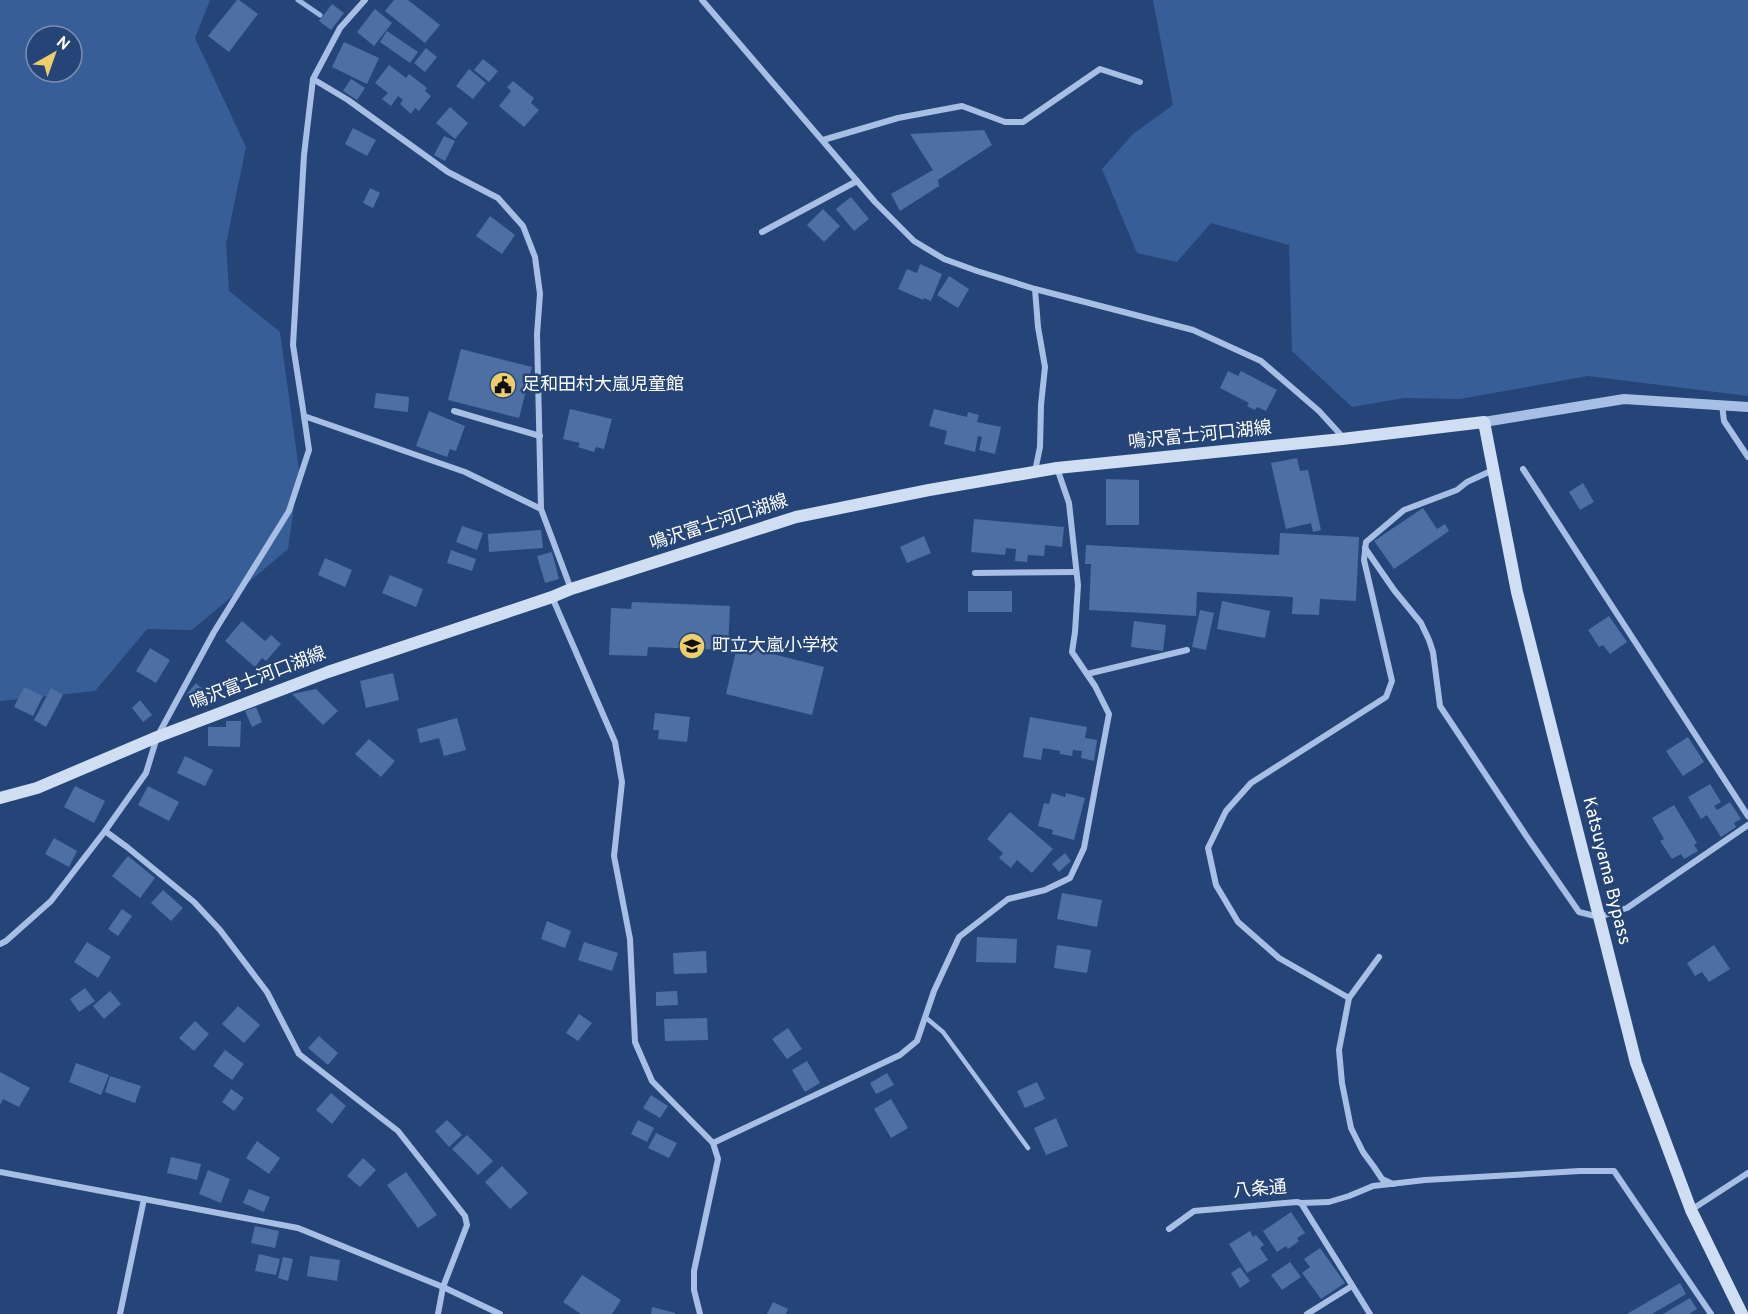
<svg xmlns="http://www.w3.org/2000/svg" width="1748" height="1314" font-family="Overpass,'Noto Sans JP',sans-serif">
<rect width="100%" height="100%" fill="#254579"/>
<!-- green -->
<g fill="#385e97" fill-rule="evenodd">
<path d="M0,0h210l-15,38 51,109 -20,97 3,47 51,41 19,138 -11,79 -96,81 -45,-1 -52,62 -95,10zM36,36h36v36h-36z"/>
<polygon points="1153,0 1748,0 1748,396 1588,376 1460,399 1404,398 1352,407 1292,351 1289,245 1211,223 1177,262 1137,253 1102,169 1133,134 1173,105"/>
</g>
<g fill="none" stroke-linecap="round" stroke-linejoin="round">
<!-- stream -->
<polyline stroke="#9bb9e4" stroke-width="5" points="298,0 320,15"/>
</g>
<!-- building -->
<g fill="#4d6fa3">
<polygon points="237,0 239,0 258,14 229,52 208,36"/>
<polygon points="394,0 408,0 440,25 425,43 385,11"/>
<polygon points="332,4 344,13 331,30 319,21"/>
<polygon points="375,9 392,23 374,46 357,32"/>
<polygon points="387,31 418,52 410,63 380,42"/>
<polygon points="344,42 379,58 367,84 332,67"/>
<polygon points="426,48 437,57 425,72 414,63"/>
<polygon points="483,59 498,71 489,82 474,70"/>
<polygon points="389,65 406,78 409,74 427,88 425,91 431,96 419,111 415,108 411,114 400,104 403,100 398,96 391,106 382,99 388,93 375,83"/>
<polygon points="469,69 486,83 473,99 456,86"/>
<polygon points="351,79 365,88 357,100 343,91"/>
<polygon points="513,81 534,98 531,103 539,110 524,127 499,106 511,91 507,87"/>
<polygon points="450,107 468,123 455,139 436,123"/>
<polygon points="353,128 376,140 367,156 345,144"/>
<polygon points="984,130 992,145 938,180 939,186 900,211 891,194 933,170 910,134"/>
<polygon points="444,136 455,141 445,161 434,155"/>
<polygon points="370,188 380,193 373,208 363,203"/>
<polygon points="851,197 869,219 854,231 836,209"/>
<polygon points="823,209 840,226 824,242 807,225"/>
<polygon points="490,216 515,235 502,254 476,236"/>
<polygon points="920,264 942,274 931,301 924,298 923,300 898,289 907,269 917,273"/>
<polygon points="949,276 969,289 958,308 937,295"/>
<polygon points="461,349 532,367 519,418 448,400"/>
<polygon points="1228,371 1238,376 1241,371 1277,390 1266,411 1257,407 1255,410 1247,406 1249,403 1220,388"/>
<polygon points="376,393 409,397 408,412 374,408"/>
<polygon points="570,409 612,419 604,449 596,447 594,452 578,447 580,443 563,439"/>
<polygon points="934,409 967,417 968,412 979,415 977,422 1001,427 995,454 979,450 982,437 978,436 975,452 944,444 947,431 929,426"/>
<polygon points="429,411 465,426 456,451 450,449 447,457 416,446"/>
<polygon points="1297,458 1300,471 1308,470 1321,530 1313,532 1311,523 1286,529 1271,463"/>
<polygon points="1106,479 1139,480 1139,525 1106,525"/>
<polygon points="1583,483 1594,502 1580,510 1569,492"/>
<polygon points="1423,508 1437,529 1445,524 1449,531 1394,569 1374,541"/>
<polygon points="974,519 1064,527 1062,547 1045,545 1044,556 1028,555 1027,562 1015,561 1016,549 1006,548 1005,555 971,552"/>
<polygon points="462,526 483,533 477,550 456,542"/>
<polygon points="541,530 543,548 489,552 488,534"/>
<polygon points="1280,533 1359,537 1356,601 1320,599 1319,615 1292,614 1293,597 1197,592 1196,616 1089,610 1091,564 1085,564 1086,545 1279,555"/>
<polygon points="924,536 931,553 907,563 900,547"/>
<polygon points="451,550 476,559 472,571 447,563"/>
<polygon points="552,552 559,579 545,583 537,556"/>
<polygon points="325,558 352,570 345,587 318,575"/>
<polygon points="390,575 423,589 416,607 382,593"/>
<rect x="968" y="591" width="44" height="21"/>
<polygon points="1222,601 1270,611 1265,638 1217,629"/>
<polygon points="632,602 730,606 728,650 648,647 647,656 609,655 611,608 631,609"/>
<polygon points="1200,610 1214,613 1206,650 1192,647"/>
<polygon points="1609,616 1627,642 1610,654 1603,645 1599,647 1588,630"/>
<polygon points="242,621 265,641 271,635 281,644 266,661 262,658 255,667 225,641"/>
<polygon points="1134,621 1166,625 1163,651 1131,647"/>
<polygon points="150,648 170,660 156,683 136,671"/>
<polygon points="749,648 824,667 812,715 726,694 736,651 748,654"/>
<polygon points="393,673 399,700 366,708 360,681"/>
<polygon points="196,683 208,694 197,705 186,695"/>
<polygon points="24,687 43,696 33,716 14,707"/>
<polygon points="51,688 63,695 46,727 34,720"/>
<polygon points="316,689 338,711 323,725 292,694"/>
<polygon points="140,700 152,715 143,722 132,708"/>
<polygon points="256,707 262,722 252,727 245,711"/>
<polygon points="655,713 690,717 687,742 658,739 659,730 653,730"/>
<polygon points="1030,717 1087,727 1085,738 1097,740 1094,761 1081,758 1082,751 1073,750 1072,756 1060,754 1060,751 1043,748 1041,760 1023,757"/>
<polygon points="457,718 466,750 444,756 439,738 420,743 417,729"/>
<polygon points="226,721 241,721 240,747 208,746 208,727 226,727"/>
<polygon points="1688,737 1704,762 1683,776 1666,751"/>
<polygon points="369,739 395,761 381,777 355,754"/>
<polygon points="185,756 213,770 205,786 177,773"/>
<polygon points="1710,784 1721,802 1714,806 1717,810 1730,802 1741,819 1734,823 1736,827 1721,837 1707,815 1701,819 1688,797"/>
<polygon points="75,786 105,801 94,823 64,807"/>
<polygon points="148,786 179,802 169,821 138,805"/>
<polygon points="1052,793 1065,797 1066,793 1085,798 1074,840 1052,834 1053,830 1038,826 1044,803 1049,804"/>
<polygon points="1674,805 1697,843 1694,845 1698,851 1684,859 1681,854 1672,859 1660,841 1664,839 1652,818"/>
<polygon points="1010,812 1053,849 1032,873 1017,860 1011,868 999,858 1003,853 987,839"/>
<polygon points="54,838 77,851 69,867 45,854"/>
<polygon points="1065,853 1071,861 1059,872 1052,864"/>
<polygon points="128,856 155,878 140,898 112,876"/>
<polygon points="163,890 183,908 171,921 151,903"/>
<polygon points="1062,893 1102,900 1097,927 1057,919"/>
<polygon points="122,909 132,916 118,936 108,929"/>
<polygon points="547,921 571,931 565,948 541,939"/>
<polygon points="977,937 1017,939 1016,963 976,962"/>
<polygon points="87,942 111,957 98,978 74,962"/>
<polygon points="584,942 618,953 612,971 578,960"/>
<polygon points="1057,945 1091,950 1087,973 1054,968"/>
<polygon points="1714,945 1730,969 1709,982 1702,972 1695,976 1687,963"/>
<polygon points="706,951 707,973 674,974 673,953"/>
<polygon points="85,988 95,1001 79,1012 70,999"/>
<polygon points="110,991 121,1004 104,1019 93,1006"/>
<polygon points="677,991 678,1005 656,1006 656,992"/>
<polygon points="238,1006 260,1025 244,1043 222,1024"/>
<polygon points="579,1014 592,1023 578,1041 566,1033"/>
<polygon points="707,1018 708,1040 665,1041 664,1019"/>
<polygon points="195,1021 209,1034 194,1051 179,1038"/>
<polygon points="788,1028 802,1049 787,1059 772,1039"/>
<polygon points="319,1036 338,1053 328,1065 308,1048"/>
<polygon points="225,1050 244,1064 232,1080 213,1066"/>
<polygon points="807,1061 820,1083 805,1092 792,1070"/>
<polygon points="76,1063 109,1075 101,1095 69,1082"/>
<polygon points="0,1072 30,1088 19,1107 3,1099 0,1105"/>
<polygon points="887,1073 894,1085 876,1094 870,1083"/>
<polygon points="110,1076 141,1086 135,1103 105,1092"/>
<polygon points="1037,1082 1045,1099 1025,1108 1017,1091"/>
<polygon points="231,1089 244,1098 234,1111 222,1102"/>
<polygon points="331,1093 346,1106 332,1124 316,1110"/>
<polygon points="651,1095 668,1106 660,1118 643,1108"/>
<polygon points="891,1099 908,1128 891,1138 874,1109"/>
<polygon points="1056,1118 1068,1146 1046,1155 1034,1128"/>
<polygon points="447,1120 462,1135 449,1147 435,1131"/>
<polygon points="638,1120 654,1128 647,1142 631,1134"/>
<polygon points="656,1133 677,1143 669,1158 648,1148"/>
<polygon points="467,1135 493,1161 478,1175 452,1149"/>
<polygon points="257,1141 280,1158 269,1174 246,1158"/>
<polygon points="171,1157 201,1164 197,1180 167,1173"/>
<polygon points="363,1158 376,1170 360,1187 347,1176"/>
<polygon points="502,1166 528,1193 510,1209 485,1182"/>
<polygon points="208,1170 230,1179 221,1203 199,1194"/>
<polygon points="406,1172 437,1215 418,1228 387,1185"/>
<polygon points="249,1189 270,1197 264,1212 243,1203"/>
<polygon points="1291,1212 1305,1233 1297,1238 1299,1241 1288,1249 1286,1246 1277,1252 1263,1231"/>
<polygon points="255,1226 279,1231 275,1248 251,1243"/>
<polygon points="1250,1231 1253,1237 1256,1235 1264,1245 1260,1248 1268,1260 1247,1273 1229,1244"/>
<polygon points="1320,1248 1345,1283 1321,1299 1302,1273 1310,1267 1304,1259"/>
<polygon points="259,1254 280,1259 276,1275 255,1271"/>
<polygon points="310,1256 340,1260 337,1281 307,1276"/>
<polygon points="283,1257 293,1259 288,1281 278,1278"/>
<polygon points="1290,1262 1301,1277 1282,1290 1271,1275"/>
<polygon points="1240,1267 1250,1281 1240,1288 1231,1273"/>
<polygon points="582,1275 621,1300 612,1314 581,1314 563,1302"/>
<polygon points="1680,1283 1686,1294 1652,1314 1627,1314"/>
<polygon points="1690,1298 1697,1309 1689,1314 1663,1314"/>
<polygon points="773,1302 788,1309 786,1314 767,1314"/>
<polygon points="652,1307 675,1313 675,1314 651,1314"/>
</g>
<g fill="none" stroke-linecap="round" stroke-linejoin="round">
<!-- service -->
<polyline stroke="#a7bfe4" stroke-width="4.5" points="925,1017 943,1032 1028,1148"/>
<!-- minor -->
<g stroke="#a7bfe4" stroke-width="6">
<polyline points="365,0 340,28 313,79 304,155 293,345 304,416 465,472 541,509 571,589"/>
<polyline points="702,0 875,202 914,241 944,259 977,271 1035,289 1193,330 1261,361 1319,411 1340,434 1342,439"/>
<polyline points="313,79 348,100 448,172 498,198 523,226 535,257 540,294 537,334 541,509"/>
<polyline points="823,140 898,118 962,106 1005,122 1023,122 1100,69 1140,82"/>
<polyline points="762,232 857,181"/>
<polyline points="1035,289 1038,327 1045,367 1041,405 1040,447 1035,471"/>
<polyline points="1722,405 1724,421 1748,457"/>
<polyline points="454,411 540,436"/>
<polyline points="1523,469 1748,816"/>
<polyline points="1365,548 1394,590 1421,623 1429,640 1433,652 1440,706 1527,837 1579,912 1599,917 1627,908 1748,825"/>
<polyline points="975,573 1076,572"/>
<polyline points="552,597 615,742 622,782 614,856 630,939 635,1042 652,1081 713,1143 718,1159 694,1271 694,1290 700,1314"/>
<polyline points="1087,674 1187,650"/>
<polyline points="105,831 127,847 194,902 220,930 267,992 299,1054 398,1131 465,1216 467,1225 443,1287 438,1314"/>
<polyline points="0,944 6,941 51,901 105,831 146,773 157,737 214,632 289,511 309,450 304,416"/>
<polyline points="1379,957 1349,998 1339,1050 1342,1083 1351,1128 1363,1152 1374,1167 1382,1179 1393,1184"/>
<polyline points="1349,998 1279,958 1238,922 1216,885 1208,848 1226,811 1251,783 1386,697 1392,681 1364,560 1366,542 1404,510 1457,490 1467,482 1493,470"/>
<polyline points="713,1143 900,1055 917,1041 934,991 959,937 1008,899 1045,890 1070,878 1084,848 1109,714 1095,686 1072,652 1075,632 1078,585 1069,503 1057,468"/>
<polyline points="0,1172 298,1228 443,1287 500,1314"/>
<polyline points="1301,1203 1329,1202 1349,1196 1373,1186 1425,1180 1580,1171 1614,1171 1711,1314"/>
<polyline points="1691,1210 1748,1173"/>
<polyline points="1169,1229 1194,1211 1297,1202 1301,1203 1370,1314"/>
<polyline points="120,1314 144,1199"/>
<polyline points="1307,1314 1352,1286"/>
</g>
<!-- tertiary -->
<polyline stroke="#a7bfe4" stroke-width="10" points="1484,422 1624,399 1748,407"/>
<!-- secondary -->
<polyline stroke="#d0def4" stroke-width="12" points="0,798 37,788 157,737 328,672 552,597 571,589 796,517 929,490 1057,468 1342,439 1484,422 1517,592 1636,1063 1691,1210 1742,1314"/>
</g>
<!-- icons -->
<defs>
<symbol id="civic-disc" viewBox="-11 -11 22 22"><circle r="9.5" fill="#edce6b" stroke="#254579"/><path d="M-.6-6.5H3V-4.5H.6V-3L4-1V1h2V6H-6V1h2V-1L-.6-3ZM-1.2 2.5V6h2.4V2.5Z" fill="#111"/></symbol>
<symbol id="school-disc" viewBox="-11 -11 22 22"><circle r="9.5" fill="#edce6b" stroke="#254579"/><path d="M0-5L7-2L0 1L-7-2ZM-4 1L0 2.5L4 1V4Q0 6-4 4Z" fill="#111"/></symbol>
</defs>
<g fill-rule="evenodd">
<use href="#civic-disc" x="488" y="370" width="30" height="30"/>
<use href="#school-disc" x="677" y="631" width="30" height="30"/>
</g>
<g text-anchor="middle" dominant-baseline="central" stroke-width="5" stroke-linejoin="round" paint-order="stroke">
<!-- poi labels -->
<g font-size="18" fill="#fff" stroke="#254579" text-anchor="start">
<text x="522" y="385">足和田村大嵐児童館</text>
<text x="712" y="646">町立大嵐小学校</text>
</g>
<!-- street labels -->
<g font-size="18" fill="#fff" stroke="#254579">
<text transform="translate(1200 436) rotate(-6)">鳴沢富士河口湖線</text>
<text transform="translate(719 523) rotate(-18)">鳴沢富士河口湖線</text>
<text transform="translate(258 679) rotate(-21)">鳴沢富士河口湖線</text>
<text transform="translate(1606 871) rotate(76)">Katsuyama Bypass</text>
<text transform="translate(1260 1190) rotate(-5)">八条通</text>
</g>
</g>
<!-- north arrow -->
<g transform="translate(54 54) rotate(40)"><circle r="28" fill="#254579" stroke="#7c8faf" stroke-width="1.5"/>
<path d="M0-4.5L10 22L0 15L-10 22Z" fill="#edce6b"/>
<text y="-9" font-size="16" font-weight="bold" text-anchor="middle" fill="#ffffff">N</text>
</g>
</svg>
